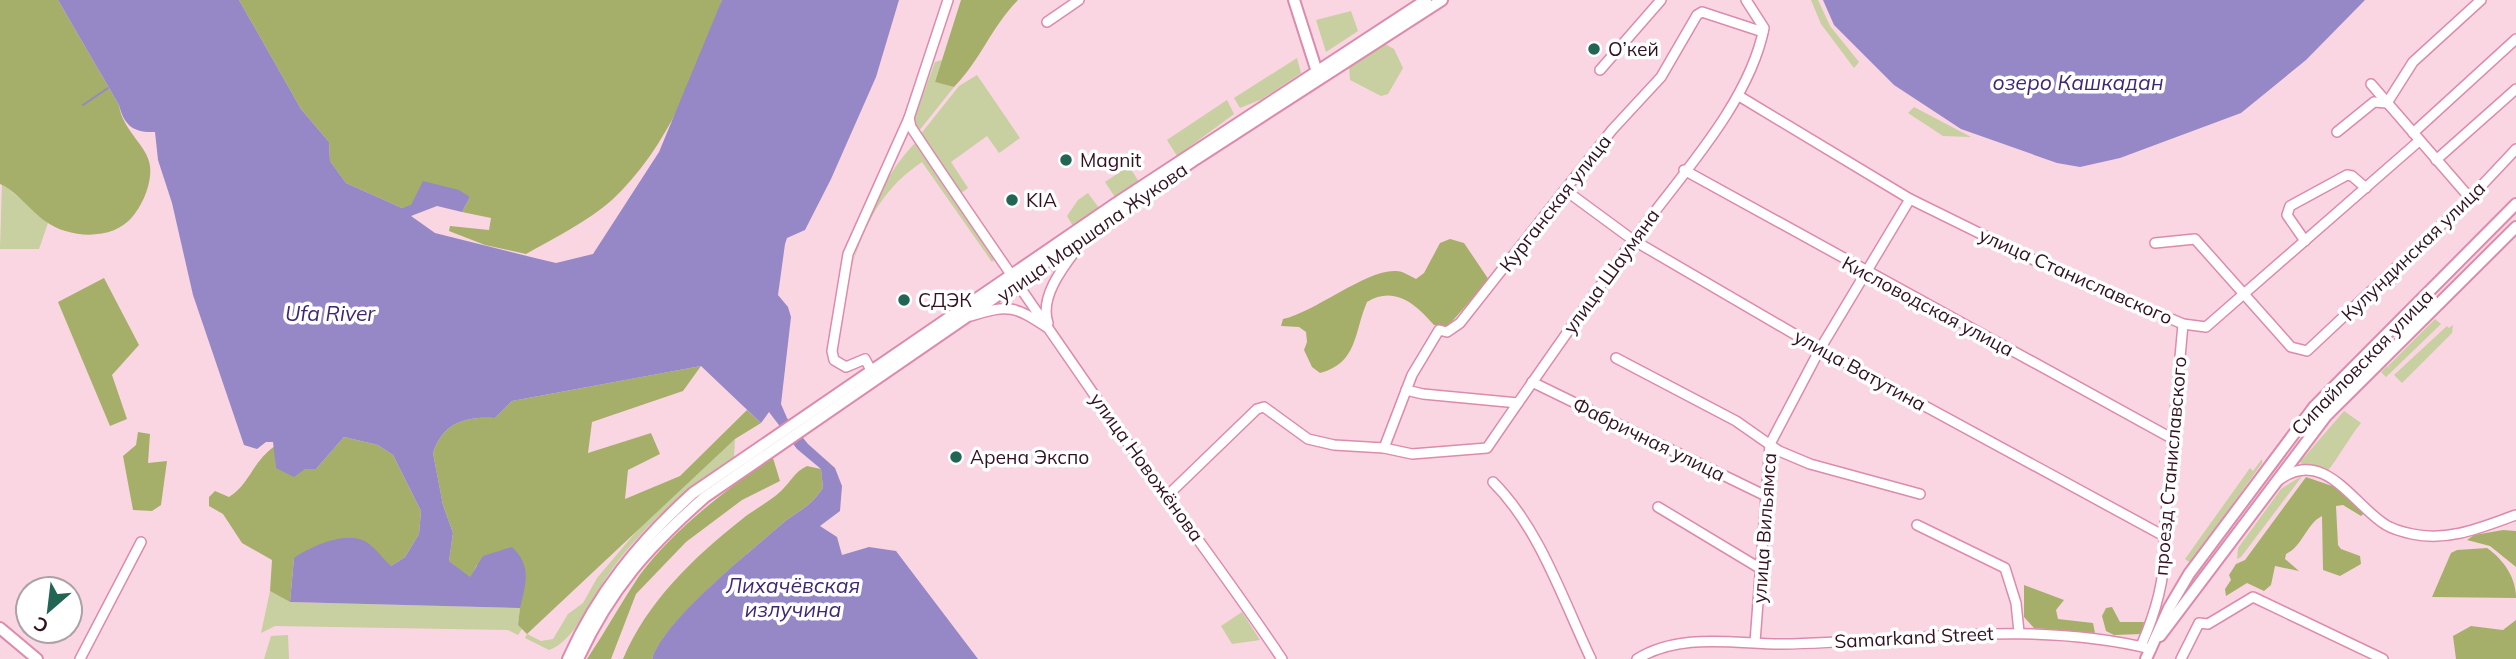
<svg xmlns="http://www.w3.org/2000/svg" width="2516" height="659" font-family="Mulish,sans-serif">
<rect width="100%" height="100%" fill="#fad6e3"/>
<!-- green -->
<g fill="#c8cfa0">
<polygon points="1811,0 1818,0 1830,26 1859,62 1854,68 1821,24"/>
<polygon points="1351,11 1358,31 1326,52 1316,20"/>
<polygon points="1383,43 1394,49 1403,68 1388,94 1381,96 1350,80 1349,66"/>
<polygon points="1297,58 1301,73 1262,99 1240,108 1234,98"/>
<polygon points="942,60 935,82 954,87 918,132 914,119 935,62"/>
<polygon points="977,75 1020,138 999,153 987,136 951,162 968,188 960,194 920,135 959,86"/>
<polygon points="1227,100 1234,114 1177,156 1167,140"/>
<polygon points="1914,107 1971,137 1943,136 1908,113"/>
<path d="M917,141l79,117 -4,4 -70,-100c-44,29 -60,69 -74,117 13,-48 32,-101 69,-138z"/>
<polygon points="1129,166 1139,182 1115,197 1105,182"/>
<polygon points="2,183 48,223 39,249 0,249"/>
<polygon points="1088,193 1099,208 1073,226 1067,216 1078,200"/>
<polygon points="2435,319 2441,324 2386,377 2381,372 2387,366 2390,369 2388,366"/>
<polygon points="2453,325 2452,333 2402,383 2394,375 2447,326 2449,328"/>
<path d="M2344,411l17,12c-13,16 -22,34 -35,50l-23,-7 -3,-4z"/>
<path d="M735,439l-1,18c-49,33 -93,70 -126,118 -16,23 -33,66 -59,75l-24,-12 2,-4 14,7 12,-2 15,-25 15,-11 14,-25 54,-64z"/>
<polygon points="2262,459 2262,463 2191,563 2185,559 2250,468 2253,471"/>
<polygon points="2303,475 2241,557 2237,559 2238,548 2281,489"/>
<polygon points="270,591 290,602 520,608 518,625 522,629 518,635 508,630 275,626 261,633"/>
<polygon points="1242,612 1260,640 1232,644 1221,626"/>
<polygon points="288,635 289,659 264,659 271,636"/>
</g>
<!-- forest -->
<g fill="#a6af69">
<path d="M0,0h58l61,105c3,25 29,41 31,61 2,17 -7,38 -17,50 -19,25 -64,23 -88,5 -14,-10 -31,-32 -45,-37z"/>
<path d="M239,0h483c-24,70 -54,148 -110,200 -25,22 -58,38 -86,54l-41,-9 -36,-14 1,-5 39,4 2,-12 -29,-6 8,-15 -68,11 -56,-25 -16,-22 -1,-19 -28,-33z"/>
<path d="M961,0h57c-26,26 -38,61 -64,87l-19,-5z"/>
<path d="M1450,239l14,4 25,37 -42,47 -13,-2c-18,-21 -40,-40 -67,-23 -13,30 -9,61 -47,71l-8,-6 -8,-17 3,-8 -1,-10 -7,-5 -18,-1 2,-7c32,-7 84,-50 113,-48 7,0 14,5 20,8l8,-6 16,-30z"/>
<polygon points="104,278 139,345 112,375 127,419 110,426 58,302"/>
<path d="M701,366l-18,25 -91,31 -4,31 63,-20 9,21 -32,16 -3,29 55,-23 67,-66 14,13 -26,16 -208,195 -9,-9 2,-17 -43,-43 -7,13 -21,-17 4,-28 -10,-28 -10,-52c10,-31 33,-37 62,-35l17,-17z"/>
<polygon points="138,432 150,434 148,463 167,461 161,505 152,511 133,510 123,456 136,445"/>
<path d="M344,437l34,8 15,10 28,56 -2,23 -14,23 -14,9 -97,-8 -4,44 -20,-11 2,-31 -30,-17 -19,-29 -14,-8v-9l6,-6 14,6c21,-13 23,-35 46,-51l1,22 40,1z"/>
<path d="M773,458l7,23 -38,19 -56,42 -50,52 -25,65h-24c18,-27 34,-56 52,-83 34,-46 87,-87 134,-118z"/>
<path d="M807,466l14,3 2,19c-14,20 -22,21 -40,35 -33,29 -118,97 -131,136h-29c24,-57 70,-101 118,-139 12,-10 28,-18 39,-28 10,-9 14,-20 27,-26z"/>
<path d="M2306,477l32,11 26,25 -3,3 -18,-11 -7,1 2,39 3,4 19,7 1,8 -21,12 -17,-6 -1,-54c-16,8 -19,30 -36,38l-1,5 14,12 -24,-5 -4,19 -7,6 -17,-8 -21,13 -1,-7 6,-9 -2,-5 7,-11 9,-4z"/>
<polygon points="2503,530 2516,531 2516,567 2490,546 2467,540 2474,535"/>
<path d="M2487,548c17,12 29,30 29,50l-84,-1 19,-44 6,-3z"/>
<polygon points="2024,585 2064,600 2056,610 2058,619 2093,623 2095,633 2034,628 2024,617"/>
<polygon points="2112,607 2120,622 2144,622 2142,634 2114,635 2106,631 2102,616 2106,608"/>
<polygon points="2516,620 2516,659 2456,659 2453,636 2471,626 2503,630"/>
</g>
<!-- water -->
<g fill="#9687c6">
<path d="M58,0h181l62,109 28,33 1,19 16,22 56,25 9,-3 12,-24 36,9 11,7 -8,15 -25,-6 -26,10 24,17 100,25 21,5 37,-9 66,-102 63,-152h177l-23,77 -45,102 -26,51 -18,8 -2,6 -7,51 10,12 3,10 -10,87 6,14 21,26 27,24 7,18 -2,25 -20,15 17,11 5,18 27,-8 27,4 82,108h-326c13,-40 97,-106 131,-136 18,-14 26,-15 40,-35l-2,-19 -24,-20 -28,-37 -8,11 -60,-57 -189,35 -17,17c-29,-2 -52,4 -62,35l10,52 10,28 -4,28 21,16 13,-21 29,-9c20,19 14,36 8,61l-230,-6 4,-44c16,-11 48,-26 68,-18 10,3 21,19 29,26l14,-9 14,-23 2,-23 -28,-56 -15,-10 -34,-8 -28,32h-11l-11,8 -18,-9 -3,-26h-7l-9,7 -13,-4 -51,-150 -21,-92 -14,-43 -3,-28c-22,1 -31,-7 -36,-27z"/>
<polygon points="1823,0 2365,0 2306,60 2241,113 2120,158 2080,167 2057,163 1961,129 1894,85 1834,25"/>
</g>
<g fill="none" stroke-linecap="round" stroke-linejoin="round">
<!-- stream -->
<polyline stroke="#9687c6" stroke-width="2" points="83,105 108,88"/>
<defs>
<g id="minor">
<polyline points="1047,22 1079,0"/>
<polyline points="1600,70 1661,0"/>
<polyline points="2371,84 2470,198"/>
<polyline points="1739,96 1910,199 2036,261 2183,324 2206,327 2419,141"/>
<path d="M909,118l2,9c64,97 130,190 195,285 58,83 120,163 176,247"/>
<polyline points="2337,132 2374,102 2387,103 2413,62 2481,0"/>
<polyline points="2413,133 2516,39"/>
<polyline points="2436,160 2516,89"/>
<polyline points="1684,170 2173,439"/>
<polyline points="1565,190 1633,240 1820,349 2164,536"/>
<polyline points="2305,241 2287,215 2290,206 2347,175 2352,176 2366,188"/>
<polyline points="2155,243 2195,239 2291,347 2307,351 2470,198 2516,149"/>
<path d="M971,316c38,-12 44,-10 77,12"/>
<path d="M1048,323c-10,-29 21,-63 37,-85"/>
<polyline points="1616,358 1736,421 1779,451 1810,464 1920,494"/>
<polyline points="871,370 865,359 846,367 834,360 832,351 848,254 909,118 948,0"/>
<polyline points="1532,382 1766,496"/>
<polyline points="1406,390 1423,394 1518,403"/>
<polyline points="1384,448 1412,375 1439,330 1447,332 1460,323 1612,130 1661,77 1697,15 1702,12 1763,32"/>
<path d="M2279,480c45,-34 75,26 107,45 8,5 17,7 26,9 37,8 70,-7 104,-19"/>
<path d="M1493,482c47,47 70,118 98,177"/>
<path d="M1167,496l90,-87 7,-2 44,32 26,6 50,3 28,6 75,-6c48,-70 97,-140 147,-209 45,-62 115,-135 130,-211l-18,-28"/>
<polyline points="1658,507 1761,569"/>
<polyline points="1917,525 2005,568 2016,603 2019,632"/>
<polyline points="1755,642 1770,444 1820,349 1910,199"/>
<path d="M2141,646c15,-34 26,-73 23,-110l19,-212"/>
<polyline points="80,659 141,542"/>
<path d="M1637,659c44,-27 98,-15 146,-15 124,-2 246,-25 368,5"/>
<polyline points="2181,659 2199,623 2208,624 2253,597 2383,659"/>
</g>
<g id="major">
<polyline points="1294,0 1318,75"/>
<polyline points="0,628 37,659"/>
<polyline points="2160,636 2326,416 2516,227"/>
<path d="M568,659c30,-67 71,-117 125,-166l422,-289 311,-204"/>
<path d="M578,659c32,-70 70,-112 127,-162l491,-338 246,-159"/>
<polyline points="2146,659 2169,608 2189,574 2314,407 2516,204"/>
</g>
</defs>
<!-- minor casing -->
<use href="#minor" stroke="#dd8bac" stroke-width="12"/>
<!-- major casing -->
<use href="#major" stroke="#dd8bac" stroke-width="14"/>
<!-- minor -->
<use href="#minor" stroke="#fff" stroke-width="9"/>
<!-- major -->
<use href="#major" stroke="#fff" stroke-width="10"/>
</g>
<!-- markers -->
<g fill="#226555" stroke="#fff" stroke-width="2.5">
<circle cx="1594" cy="49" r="7"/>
<circle cx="1066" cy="160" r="7"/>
<circle cx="1012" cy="200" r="7"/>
<circle cx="904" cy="300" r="7"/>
<circle cx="956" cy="457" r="7"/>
</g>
<g text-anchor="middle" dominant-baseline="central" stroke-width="7" stroke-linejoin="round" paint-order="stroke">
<!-- poi labels -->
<g font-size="19" fill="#321220" stroke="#fff" text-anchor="start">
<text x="1608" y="49">О’кей</text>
<text x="1080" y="160">Magnit</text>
<text x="1026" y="200">KIA</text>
<text x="918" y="300">СДЭК</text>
<text x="970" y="457">Арена Экспо</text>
</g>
<!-- street labels -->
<g font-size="19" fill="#321220" stroke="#fff">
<text transform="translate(1555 203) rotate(-52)">Курганская улица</text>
<text transform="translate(1092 232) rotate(-35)">улица Маршала Жукова</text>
<text transform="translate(2413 251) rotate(-44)">Кулундинская улица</text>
<text transform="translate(1611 271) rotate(-54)">улица Шаумяна</text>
<text transform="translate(2076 276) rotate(24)">улица Станиславского</text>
<text transform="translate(1928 306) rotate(28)">Кисловодская улица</text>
<text transform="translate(2362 362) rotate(-46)">Сипайловская улица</text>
<text transform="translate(1860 370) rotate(29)">улица Ватутина</text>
<text transform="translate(1649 439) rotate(26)">Фабричная улица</text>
<text transform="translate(2170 466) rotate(-85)">проезд Станиславского</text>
<text transform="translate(1147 467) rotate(54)">улица Новожёнова</text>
<text transform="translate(1764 528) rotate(-86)">улица Вильямса</text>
<text transform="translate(1914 637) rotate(-3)">Samarkand Street</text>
</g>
<!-- water labels -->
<g font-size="21" font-style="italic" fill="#402773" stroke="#fff">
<text x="2078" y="82">озеро Кашкадан</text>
<text x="330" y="313">Ufa River</text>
<text x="793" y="585">Лихачёвская<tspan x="793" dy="24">излучина</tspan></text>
</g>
</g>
<!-- north arrow -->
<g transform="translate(49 610) rotate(208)"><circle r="33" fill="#ffffff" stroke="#ada0a6" stroke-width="2"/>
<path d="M0-5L12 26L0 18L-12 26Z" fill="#226555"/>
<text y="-10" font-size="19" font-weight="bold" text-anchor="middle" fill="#321220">С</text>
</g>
</svg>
